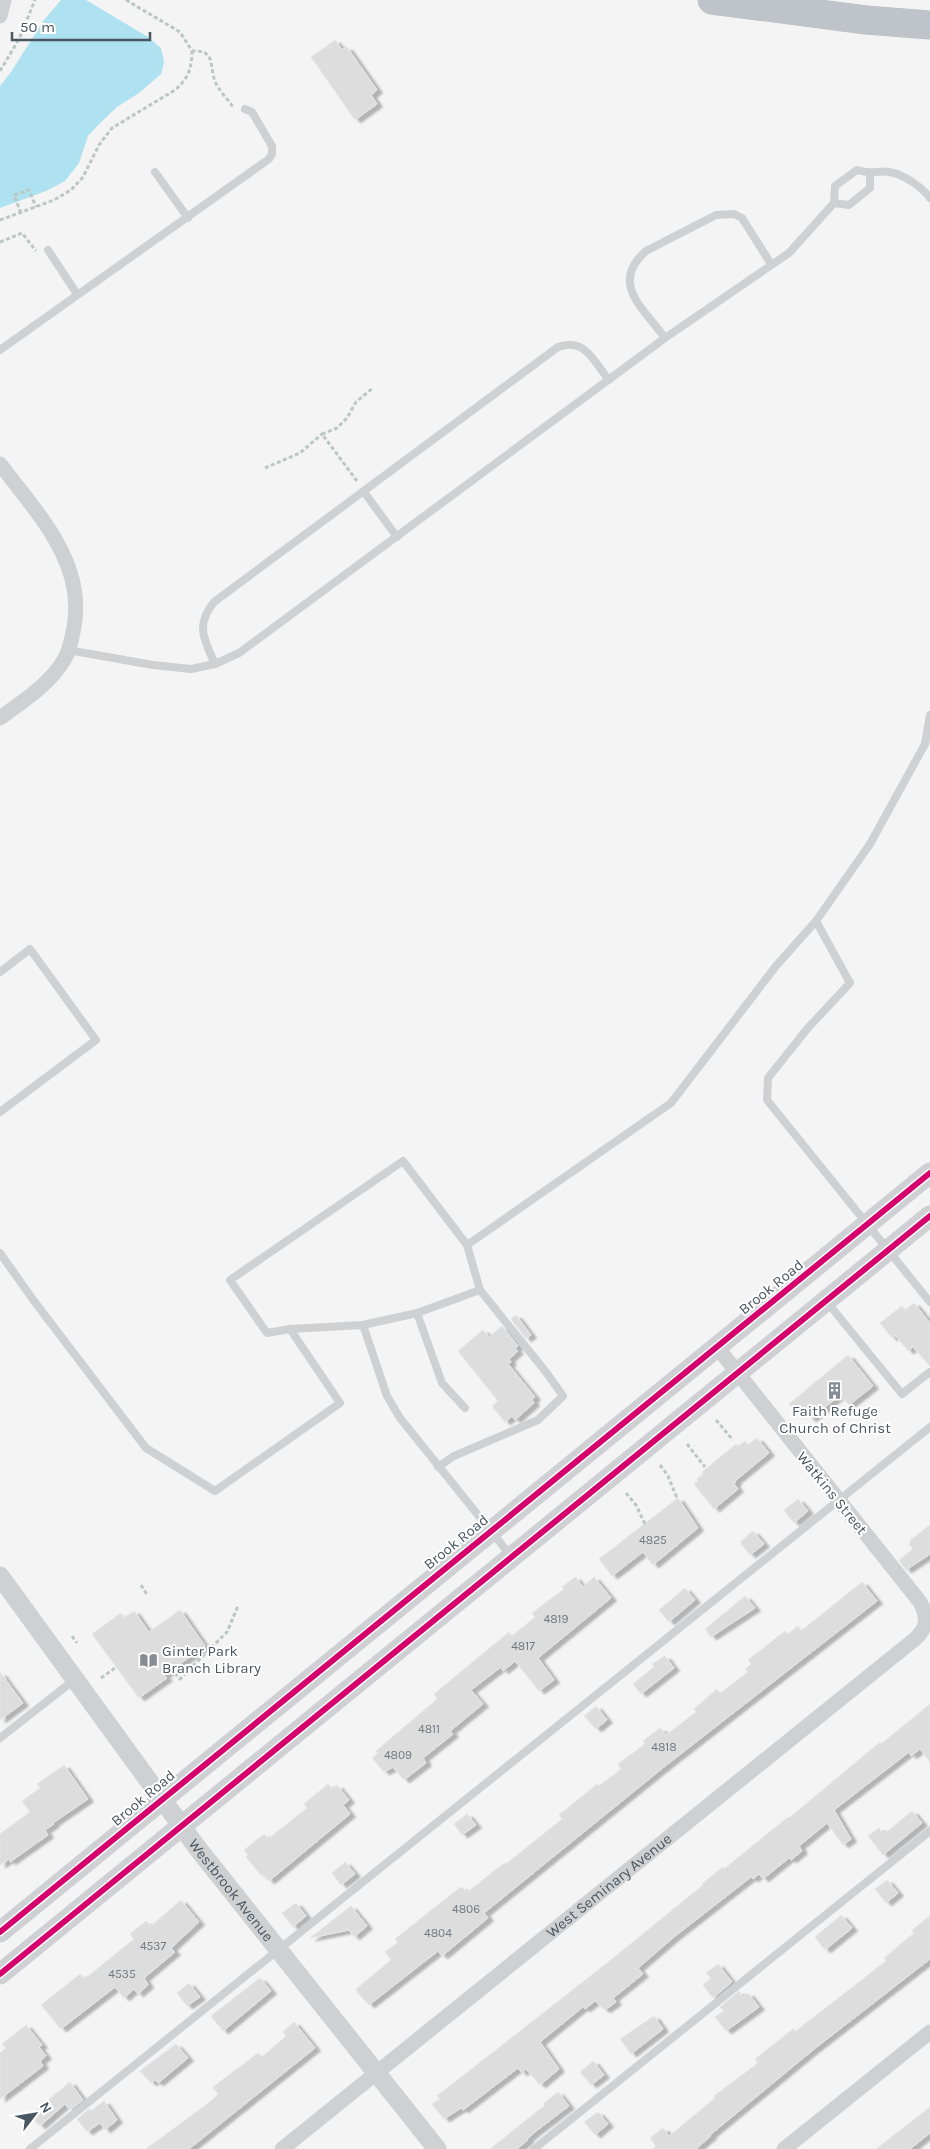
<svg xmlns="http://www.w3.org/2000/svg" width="930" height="2149" font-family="Karla,sans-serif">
<defs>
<filter id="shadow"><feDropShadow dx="5.5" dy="3" stdDeviation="1" flood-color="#0004"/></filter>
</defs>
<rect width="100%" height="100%" fill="#f4f4f4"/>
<!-- water -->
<polygon fill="#aee2f0" points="61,0 86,0 148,37 161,48 164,62 161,74 139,93 117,107 99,124 88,136 79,163 65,181 46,191 0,208 0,86 11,72 44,20"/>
<!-- building -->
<g fill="#ddddde" stroke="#e5e6e7" filter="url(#shadow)">
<polygon points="335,40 342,50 347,47 377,90 371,95 377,104 355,120 311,57"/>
<polygon points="914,1303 930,1323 930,1366 913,1347 908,1351 895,1335 892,1338 880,1323 902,1306 905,1310"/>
<polygon points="516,1315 531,1335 526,1339 511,1319"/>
<polygon points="502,1326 518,1346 515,1348 518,1351 509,1359 511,1362 508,1364 535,1397 532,1400 534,1403 515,1420 512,1416 505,1422 492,1406 498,1401 458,1351 483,1330 489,1337"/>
<polygon points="848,1355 873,1386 849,1405 840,1395 811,1419 804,1411 799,1415 789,1404"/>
<polygon points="757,1438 769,1453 735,1481 736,1482 734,1484 738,1489 714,1509 694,1484 698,1481 697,1479 703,1474 702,1472 736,1444 738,1446 745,1441 748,1445"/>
<polygon points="678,1498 698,1528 653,1565 643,1552 612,1576 599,1559"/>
<polygon points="798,1499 808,1511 794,1523 784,1510"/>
<polygon points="930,1525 930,1554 906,1570 899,1560 913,1549 909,1544 911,1542 910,1540"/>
<polygon points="753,1531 764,1544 750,1555 740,1542"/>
<polygon points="575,1577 583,1587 594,1577 611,1598 538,1658 554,1680 539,1691 515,1661 503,1671 501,1667 471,1690 483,1704 450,1731 453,1734 423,1758 426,1763 404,1780 393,1767 384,1772 372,1758 378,1753 376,1751 437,1699 434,1694 509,1632 512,1636 535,1617 532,1613 564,1589 562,1587"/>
<polygon points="862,1582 877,1601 664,1767 484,1913 488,1918 442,1956 438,1951 369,2005 359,1994 356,1989 391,1960 385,1952 398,1942 395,1939 458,1889 462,1887 466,1892 469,1891 504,1863 506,1864 562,1819 559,1815 597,1784 599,1786 621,1769 618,1764 645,1744 643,1741 660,1728 666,1735 696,1712 694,1709 717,1689 720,1693 748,1672 745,1669 751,1664 748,1660 785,1631 788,1634 798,1626 801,1631"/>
<polygon points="685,1588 695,1600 669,1622 659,1610"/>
<polygon points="745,1596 755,1608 711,1637 705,1629"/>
<polygon points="180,1610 205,1646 164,1675 167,1678 139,1698 92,1634 121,1613 124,1618 134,1611 149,1632"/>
<polygon points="665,1656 674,1668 641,1694 633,1684 654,1667 652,1664"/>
<polygon points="0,1672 23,1703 0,1720"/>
<polygon points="930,1704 930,1762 920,1749 911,1756 909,1752 834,1810 851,1839 843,1845 827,1823 799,1846 802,1851 791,1860 789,1858 763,1879 759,1874 753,1879 751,1877 674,1937 638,1968 643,1974 613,1998 616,2002 605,2010 595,2001 585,2009 583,2007 540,2042 559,2069 540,2085 526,2069 522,2073 518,2068 463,2110 461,2108 444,2119 432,2104 440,2099 437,2096 607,1963 703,1885 702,1884 723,1867 724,1869 788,1817 789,1818 880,1742 881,1744"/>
<polygon points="596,1706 607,1720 596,1729 584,1716"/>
<polygon points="64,1765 88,1799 53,1823 54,1824 45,1830 48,1835 10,1862 9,1859 0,1865 0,1834 30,1812 22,1801 40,1788 37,1784"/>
<polygon points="328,1784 332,1789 337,1785 349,1800 343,1805 350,1814 269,1881 263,1874 261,1875 246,1857 248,1855 244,1850 264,1834 268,1839 307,1808 304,1804"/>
<polygon points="912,1811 922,1823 883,1855 868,1836 879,1828 884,1834"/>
<polygon points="467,1814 476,1825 462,1835 454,1824"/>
<polygon points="345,1862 355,1874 341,1885 332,1873"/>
<polygon points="887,1880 898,1893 886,1903 875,1889"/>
<polygon points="181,1900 199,1922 171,1948 175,1952 144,1978 148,1985 138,1994 134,1989 124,1998 115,1987 61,2029 41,2005 80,1974 84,1979 87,1977 134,1939 130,1934 146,1921 151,1926"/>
<polygon points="296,1903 306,1916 293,1927 282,1913"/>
<polygon points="351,1906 367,1926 354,1937 349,1930 310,1938"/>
<polygon points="841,1915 852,1928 825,1950 815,1937"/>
<polygon points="930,1916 930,1959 813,2050 710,2135 711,2136 696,2149 653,2149 656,2146 650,2138 663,2128 669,2136 715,2098 714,2096 758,2063 755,2059 793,2029 796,2031 886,1961 884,1958 914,1933 912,1930"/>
<polygon points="718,1964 732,1982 713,1998 703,1985 711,1978 706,1973"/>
<polygon points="260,1978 271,1991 223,2031 211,2016"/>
<polygon points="189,1983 200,1997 187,2006 177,1993"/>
<polygon points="739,1991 743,1997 748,1993 759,2007 726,2031 715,2017 724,2011 720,2007"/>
<polygon points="654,2016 663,2029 631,2054 620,2039"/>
<polygon points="294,2022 315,2048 189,2149 146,2149 211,2101 218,2094 213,2087 258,2053 262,2057 286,2036 283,2032"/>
<polygon points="26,2025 42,2045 39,2047 46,2056 40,2061 43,2066 0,2099 0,2053 6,2048 2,2044"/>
<polygon points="176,2044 188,2058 158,2083 155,2080 151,2083 140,2071"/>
<polygon points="593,2061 604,2075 591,2085 580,2072"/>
<polygon points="70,2082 83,2100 70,2110 65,2104 40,2126 30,2115"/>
<polygon points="558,2092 569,2106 535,2132 527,2139 528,2140 517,2149 490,2149 545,2105 544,2103"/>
<polygon points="104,2101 117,2120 105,2130 100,2123 87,2132 77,2119 89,2109 91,2111"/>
<polygon points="930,2107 930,2133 910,2149 876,2149"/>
<polygon points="598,2112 608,2124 595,2135 584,2122"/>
</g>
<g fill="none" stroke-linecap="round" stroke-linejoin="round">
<defs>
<polyline id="motorway" points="712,0 866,20 930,25"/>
</defs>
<!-- motorway casing -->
<use href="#motorway" stroke="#b9bec3" stroke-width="29"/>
<!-- path -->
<g stroke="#bcc7c4" stroke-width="3" stroke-dasharray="4 2.5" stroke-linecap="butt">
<path d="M126,0l54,32 12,19c24,-1 17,14 23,30 3,9 13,18 18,26"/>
<polyline points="0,71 19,39 35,0"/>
<polyline points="21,213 14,195 29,190 36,207"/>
<path d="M0,220l54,-20 17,-10 12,-13 16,-32 13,-17 63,-38c13,-11 17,-22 17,-39"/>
<polyline points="0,242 22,233 36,251"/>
<polyline points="265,468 300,453 322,434"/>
<polyline points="357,481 322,434 337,428 347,418 356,402 373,388"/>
<polyline points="716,1420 733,1440"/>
<polyline points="687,1444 705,1467"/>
<polyline points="660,1465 668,1476 677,1498"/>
<polyline points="626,1493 636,1505 645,1524"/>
<polyline points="141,1585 148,1596"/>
<polyline points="72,1636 77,1643"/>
<polyline points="175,1673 180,1679 227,1632 238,1606"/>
<polyline points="101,1678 115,1668"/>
</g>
<!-- service -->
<g stroke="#ced0d2" stroke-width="8">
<polyline points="155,172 188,218"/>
<polyline points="834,203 849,205 870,188 870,174"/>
<polyline points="48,250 77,294"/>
<path d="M665,338c-21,-29 -56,-55 -19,-87l70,-36 18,-1 8,4 29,46"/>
<polyline points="0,350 269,159 272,154 272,146 252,112 245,109"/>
<polyline points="364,492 397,537"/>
<path d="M68,650l85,15 38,4 24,-5 24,-11 426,-315 124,-85 45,-50 1,-17 22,-16c16,5 19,0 32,2 14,2 32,14 41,26"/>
<path d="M215,664c-11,-25 -20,-38 -1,-62l344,-255c27,-10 36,15 51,33"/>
<polyline points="816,921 870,844 925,744 930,715"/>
<polyline points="0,972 30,949 96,1040 0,1112"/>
<polyline points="0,1253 34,1301 146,1448 215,1491 340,1403 290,1329 267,1333 230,1280 403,1161 467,1245 671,1103 776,966 816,921 850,983 807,1029 768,1078 767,1100 930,1302"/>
<polyline points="827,1302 902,1394 930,1372"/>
<polyline points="417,1313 480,1290"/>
<polyline points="363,1325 417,1313 442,1383 465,1408"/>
<polyline points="290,1329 363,1325 387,1396 400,1418 511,1556"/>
<polyline points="438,1467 454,1456 538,1420 563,1396 546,1372 480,1290 467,1245"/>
<polyline points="0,1738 74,1680"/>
<polyline points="30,2149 930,1427"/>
<polyline points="534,2149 930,1831"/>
</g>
<!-- minor -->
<g stroke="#ced0d2" stroke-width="15">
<polyline points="0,16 4,0"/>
<path d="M0,464c36,48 86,98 74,163 -2,11 -4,23 -10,33 -14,24 -42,42 -64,58"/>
<path id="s1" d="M282,2149l633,-510c13,-12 13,-22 5,-37l-203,-255"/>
<polyline points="784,2149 930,2032"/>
</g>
<!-- tertiary -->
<path stroke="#ced0d2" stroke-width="19" id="s2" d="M0,1576l199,274 238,299"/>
<!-- secondary -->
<g stroke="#ced0d4" stroke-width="21">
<polyline points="0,1932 930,1173"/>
<polyline points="0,1974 930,1216"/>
</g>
<!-- motorway -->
<use href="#motorway" stroke="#bec4c9" stroke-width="28"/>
<defs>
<g id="cycleway">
<polyline points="0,1932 930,1173"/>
<polyline points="0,1974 930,1216"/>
</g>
</defs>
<!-- cycleway casing -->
<use href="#cycleway" stroke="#fff" stroke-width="9"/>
<!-- cycleway -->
<use href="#cycleway" stroke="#d6006c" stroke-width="6"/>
</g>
<!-- icons -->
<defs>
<symbol id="building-bare" viewBox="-9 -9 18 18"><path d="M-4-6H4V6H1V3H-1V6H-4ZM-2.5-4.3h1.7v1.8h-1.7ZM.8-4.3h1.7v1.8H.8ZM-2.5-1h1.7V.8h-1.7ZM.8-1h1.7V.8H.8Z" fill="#868d94" stroke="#fff" stroke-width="2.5" paint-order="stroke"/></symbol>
<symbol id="library-bare" viewBox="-9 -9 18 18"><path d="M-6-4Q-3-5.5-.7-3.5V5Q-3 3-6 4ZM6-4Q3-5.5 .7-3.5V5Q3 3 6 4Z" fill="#868d94" stroke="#fff" stroke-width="2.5" paint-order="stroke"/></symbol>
</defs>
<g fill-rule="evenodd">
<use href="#building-bare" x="822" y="1378" width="25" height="25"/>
<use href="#library-bare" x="136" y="1648" width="25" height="25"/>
</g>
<g text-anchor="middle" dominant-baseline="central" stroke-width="4" stroke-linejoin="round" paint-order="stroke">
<!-- number labels -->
<g font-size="12" fill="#707881">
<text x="653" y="1540">4825</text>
<text x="556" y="1619">4819</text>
<text x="523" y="1646">4817</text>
<text x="429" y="1729">4811</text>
<text x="664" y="1747">4818</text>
<text x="398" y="1755">4809</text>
<text x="466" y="1909">4806</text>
<text x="438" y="1933">4804</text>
<text x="153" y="1946">4537</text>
<text x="122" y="1974">4535</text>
</g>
<!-- street labels -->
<g font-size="15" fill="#4a5661" stroke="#fff">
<text transform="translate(771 1287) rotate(-39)">Brook Road</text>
<text transform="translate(832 1493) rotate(51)">Watkins Street</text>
<text transform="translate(456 1542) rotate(-39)">Brook Road</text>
<text transform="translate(143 1798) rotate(-40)">Brook Road</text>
<text stroke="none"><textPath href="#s1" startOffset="420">West Seminary Avenue</textPath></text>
<text stroke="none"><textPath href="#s2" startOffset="390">Westbrook Avenue</textPath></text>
</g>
<!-- poi labels -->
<g font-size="15" fill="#4a5661" stroke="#fff">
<text x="835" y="1411">Faith Refuge<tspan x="835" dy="17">Church of Christ</tspan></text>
<text x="162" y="1651" text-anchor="start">Ginter Park<tspan x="162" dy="17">Branch Library</tspan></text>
</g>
</g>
<!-- north arrow -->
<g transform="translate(35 2114) rotate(59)" stroke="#ffffff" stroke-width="4" paint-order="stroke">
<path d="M0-4L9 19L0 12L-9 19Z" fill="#4a5661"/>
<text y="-8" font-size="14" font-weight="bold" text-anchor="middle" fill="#4a5661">N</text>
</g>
<!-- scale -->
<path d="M12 32v8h138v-8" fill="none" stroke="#4a5661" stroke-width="2.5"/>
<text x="20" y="32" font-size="15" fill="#4a5661" stroke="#ffffff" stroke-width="4" paint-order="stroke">50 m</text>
</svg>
